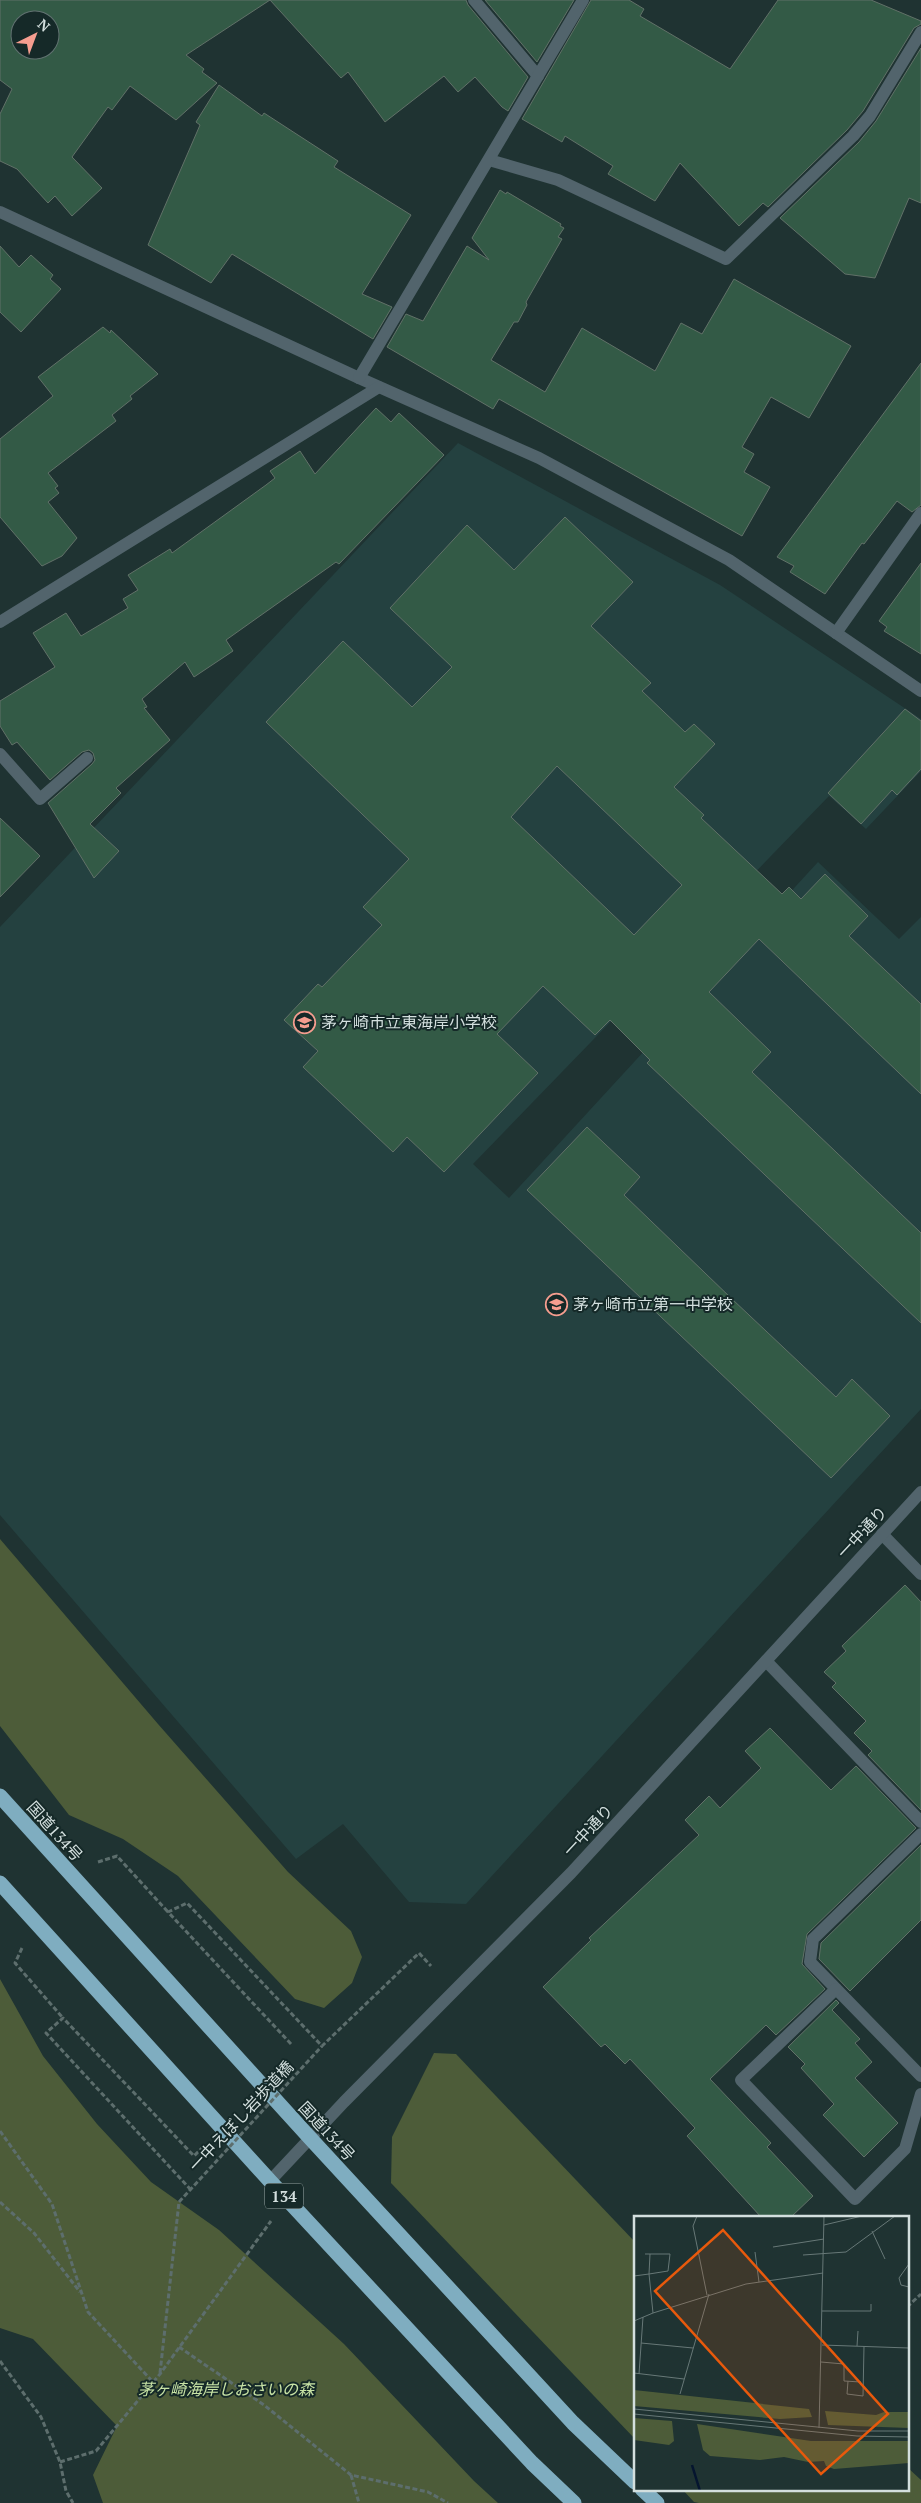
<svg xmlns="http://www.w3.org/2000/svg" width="921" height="2503" font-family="'PT Serif','Noto Sans JP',serif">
<rect width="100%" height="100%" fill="#1f3332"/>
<!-- built -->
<polygon fill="#244140" points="458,443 720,585 921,719 921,771 866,829 829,796 473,1164 509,1198 818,862 899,939 921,917 921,1409 466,1904 409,1902 343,1824 296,1859 0,1515 0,927"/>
<!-- forest -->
<g fill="#4d5c39">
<polygon points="0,1539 158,1724 288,1872 351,1931 362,1957 352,1983 324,2008 295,1999 178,1876 123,1839 69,1815 0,1726"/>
<polygon points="0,1979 43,2056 97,2124 151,2182 219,2230 344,2344 474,2481 498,2503 103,2503 93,2475 117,2426 33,2339 0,2328"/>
<polygon points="434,2053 456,2054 635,2242 635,2439 391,2183 392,2137"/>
<polygon points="907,2467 921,2480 921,2503 699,2503 694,2502 682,2489 907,2489"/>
</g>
<!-- building -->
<g fill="#335a46" stroke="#617168" fill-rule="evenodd">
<path d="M0,0h270l-84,55 18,14 -2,3 15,11 -41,37 -46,-34 -18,24 -4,-3 -36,50 30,31 -30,28 -17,-20 -7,7 -31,-34 -17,-8v-47l12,-25 -12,-9zM20,20h30v30h-30z"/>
<polygon points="270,0 466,0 468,5 528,77 508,111 502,107 475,77 458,92 444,76 385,122 348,72 341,78"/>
<polygon points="485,0 574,0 537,62"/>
<polygon points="591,0 629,0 644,9 640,16 730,69 778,0 871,0 921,21 921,24 914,28 863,111 847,130 768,207 763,203 739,226 680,163 655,201 608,174 613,166 565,136 562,142 522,119"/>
<polygon points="921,48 921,203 909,198 875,278 845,274 780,218 859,142 876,121"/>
<polygon points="219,85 262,116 264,113 338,161 334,167 411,215 362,294 392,307 373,339 232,254 211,283 148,245 200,125 196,122"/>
<polygon points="500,190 506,194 507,192 561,224 560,226 564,228 558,237 562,239 526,302 527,305 518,322 514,322 491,360 545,392 582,328 655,371 681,323 702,334 734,279 851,346 809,418 771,397 742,447 754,454 744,472 770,487 742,536 499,399 493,409 387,347 406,314 423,321 467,246 489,260 472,238"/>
<polygon points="0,246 19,267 31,255 53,275 50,279 61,289 21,332 0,312"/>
<polygon points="103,327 110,333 111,330 158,374 130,396 132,399 112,415 116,421 48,473 58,486 55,488 59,493 48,502 77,538 62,556 42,566 0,517 0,439 53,396 38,377"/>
<polygon points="921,363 921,505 912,512 897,501 864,544 862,543 825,594 790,572 794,566 777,557"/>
<polygon points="376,408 391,422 399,413 444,455 339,564 336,562 226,640 233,651 194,677 185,662 142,699 147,707 144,708 170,740 116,788 121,793 90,824 119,851 94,878 48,803 92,764 95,760 93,753 89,750 82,752 50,780 17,742 12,745 0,726 0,701 55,667 33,633 66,613 81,636 128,608 123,599 138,590 128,575 170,549 172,553 266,485 275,478 270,471 300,451 315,474"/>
<path d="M565,517l68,65 -42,44 60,57 -9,8 43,41 9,-8 21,20 -41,43 30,28 -3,3 81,76 7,-7 12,12 24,-25 43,42 -19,20 72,68v90l-162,-155 -50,53 62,60 -19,20 169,161v90l-274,-260 3,-3 -40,-40 -15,15 -52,-49 -46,48 41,39 -94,99 -37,-35 -14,15 -90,-85 15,-16 -34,-31 34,-36 4,3 60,-62 -19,-18 46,-48 -143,-137 77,-81 69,66 40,-40 -62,-59 77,-83 47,45zM557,766l125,119 -48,50 -123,-118z"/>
<polygon points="921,563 921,654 884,631 887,627 879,621"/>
<polygon points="905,709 921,721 921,769 897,795 892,790 861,824 828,793"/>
<polygon points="0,818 40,856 0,897"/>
<polygon points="587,1127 640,1177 624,1195 732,1299 836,1397 852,1379 890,1416 831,1478 527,1190"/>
<polygon points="905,1585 921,1602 921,1810 868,1755 872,1751 854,1733 866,1721 832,1687 836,1683 824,1672 846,1651 842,1646"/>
<polygon points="770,1728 831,1790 856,1766 916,1828 807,1934 802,1964 825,1989 776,2035 766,2025 710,2079 771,2143 767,2147 813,2196 791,2217 761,2217 687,2136 695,2128 630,2059 625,2064 605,2044 601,2047 543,1987 591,1940 589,1938 699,1835 685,1820 709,1796 720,1808 761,1768 745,1751"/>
<polygon points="921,1845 921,1920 850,1991 819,1959 821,1943"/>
<polygon points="836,2000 839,2003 832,2010 860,2039 855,2043 872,2062 855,2078 898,2123 864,2157 823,2115 834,2104 801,2068 805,2064 788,2047"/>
</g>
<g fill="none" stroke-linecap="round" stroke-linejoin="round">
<!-- path -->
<g stroke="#5d6e6d" stroke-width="3" stroke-dasharray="5 2.5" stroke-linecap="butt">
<polyline points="98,1862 117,1856 168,1912"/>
<polyline points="22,1948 15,1963 63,2018"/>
<polyline points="291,2044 168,1912 187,1903 322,2046 419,1953 431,1966"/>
<polyline points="0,2131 52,2204 88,2312 153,2382"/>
<polyline points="191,2190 46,2033 63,2018 194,2156 203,2147"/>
<polyline points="0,2202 34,2233 80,2292"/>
<polyline points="907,2307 921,2294"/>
<polyline points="179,2347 264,2405 351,2475 428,2492 448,2503"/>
<polyline points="0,2361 41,2417 60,2462 66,2491 73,2503"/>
<polyline points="160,2373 179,2202"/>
<polyline points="60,2462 96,2451 160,2374 271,2221"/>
<polyline points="351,2475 359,2503"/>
</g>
<!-- minor -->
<g stroke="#52646c" stroke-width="12">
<polyline points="474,0 538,76"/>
<polyline points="489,160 558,180 726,259 853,136 870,116 921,32"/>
<polyline points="0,212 359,378 539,458 729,560 921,691"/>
<polyline points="359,378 583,0"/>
<polyline points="0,622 379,387"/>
<polyline points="836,633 921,513"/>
<polyline points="0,754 40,799 87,758"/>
<polyline points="882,1534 921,1574"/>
<polyline points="766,1661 921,1822"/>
<polyline points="921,1834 813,1939 810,1962 921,2076"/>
<polyline points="836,1989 741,2080 855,2199 905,2149 921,2094"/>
<polyline points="270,2181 344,2102 571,1873 921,1492"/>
</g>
<!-- highway -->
<g stroke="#7fadc0" stroke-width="15">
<polyline points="0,1796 310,2138 573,2423 635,2482"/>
<polyline points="0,1883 270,2181 532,2463 574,2503"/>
<polyline points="642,2489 657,2503"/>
</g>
<!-- path-bridge -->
<polyline stroke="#5d6e6d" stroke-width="3" stroke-dasharray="5 2.5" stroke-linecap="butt" points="179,2202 322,2046"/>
</g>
<!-- icons -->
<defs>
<symbol id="school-ring" viewBox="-11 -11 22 22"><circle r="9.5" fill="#152928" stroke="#f59d8f" stroke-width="1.5"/><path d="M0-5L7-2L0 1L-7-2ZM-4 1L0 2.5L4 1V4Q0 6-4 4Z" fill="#f59d8f"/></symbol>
</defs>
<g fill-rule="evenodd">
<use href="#school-ring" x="292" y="1010" width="25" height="25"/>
<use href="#school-ring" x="544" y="1292" width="25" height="25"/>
</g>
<g text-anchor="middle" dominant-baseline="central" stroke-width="4" stroke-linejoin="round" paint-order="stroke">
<!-- shield labels -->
<rect fill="#152928" stroke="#9aa8a7" stroke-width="1" x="265" y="2183.5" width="38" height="25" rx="4"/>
<g font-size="15" font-weight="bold" fill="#d3dfde">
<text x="284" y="2196">134</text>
</g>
<!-- poi labels -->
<g font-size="16" fill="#d3dfde" stroke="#152928" text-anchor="start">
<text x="321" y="1022">茅ヶ崎市立東海岸小学校</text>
<text x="573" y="1304">茅ヶ崎市立第一中学校</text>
</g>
<!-- street labels -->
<g font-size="16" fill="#d3dfde" stroke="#152928">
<text transform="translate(862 1532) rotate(-47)">一中通り</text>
<text transform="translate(588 1830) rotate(-47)">一中通り</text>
<text transform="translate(55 1831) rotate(48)">国道134号</text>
<text transform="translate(241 2116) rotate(-47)">一中えぼし岩歩道橋</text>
<text transform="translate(327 2131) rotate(47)">国道134号</text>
</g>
<!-- park labels -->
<g font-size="16" font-style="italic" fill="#c8e3a5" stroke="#152928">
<text x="226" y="2389">茅ヶ崎海岸しおさいの森</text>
</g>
</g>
<!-- overview -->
<g transform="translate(634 2216)">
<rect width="275" height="275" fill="#1f3332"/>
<path d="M0,174l175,19 3,8 -32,2 -146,-13zM191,195l51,4 8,-3h25v16l-81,-3zM0,202l38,3 2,20 -5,4 -35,-5zM63,208l114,17h98v22l-75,6 -8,-3 -2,-5 -16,1 -24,-5 -24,3 -50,-4 -7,-6z" fill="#4d5c39"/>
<path fill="none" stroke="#05152f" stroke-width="2.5" d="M58,249l8,26"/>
<path fill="none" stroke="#677877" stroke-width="1" d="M63,0l-4,10 14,69M190,9l38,-9M238,15l13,28M139,31l51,-8M121,36l4,30M11,38h25l-2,17 -19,3 1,-20M169,39l43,-3 49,-36M275,48l-10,14 2,7 8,2M0,60l15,-2 4,39 93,-29 77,-11M188,95h49v-7M0,105l19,-8M7,127l52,5M188,129l87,3M223,130l1,-15M187,146l23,2v17l17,1M0,157l50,6M5,158l4,-57M214,165l-1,13 16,2 1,-50M46,178l29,-100M0,193l224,22h51M0,198l223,22 52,1M185,212l5,-212"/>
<path fill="#e8590c" fill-opacity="0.15" stroke="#e8590c" stroke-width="2.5" d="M89,14l165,184 -67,60 -166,-183z"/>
<rect width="275" height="275" fill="none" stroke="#d3dfde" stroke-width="2.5"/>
</g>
<!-- north arrow -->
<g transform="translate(35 35) rotate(42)"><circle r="24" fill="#152928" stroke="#617271"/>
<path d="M0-4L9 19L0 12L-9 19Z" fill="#f59d8f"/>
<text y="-8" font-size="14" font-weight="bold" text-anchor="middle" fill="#d3dfde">N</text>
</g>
</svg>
